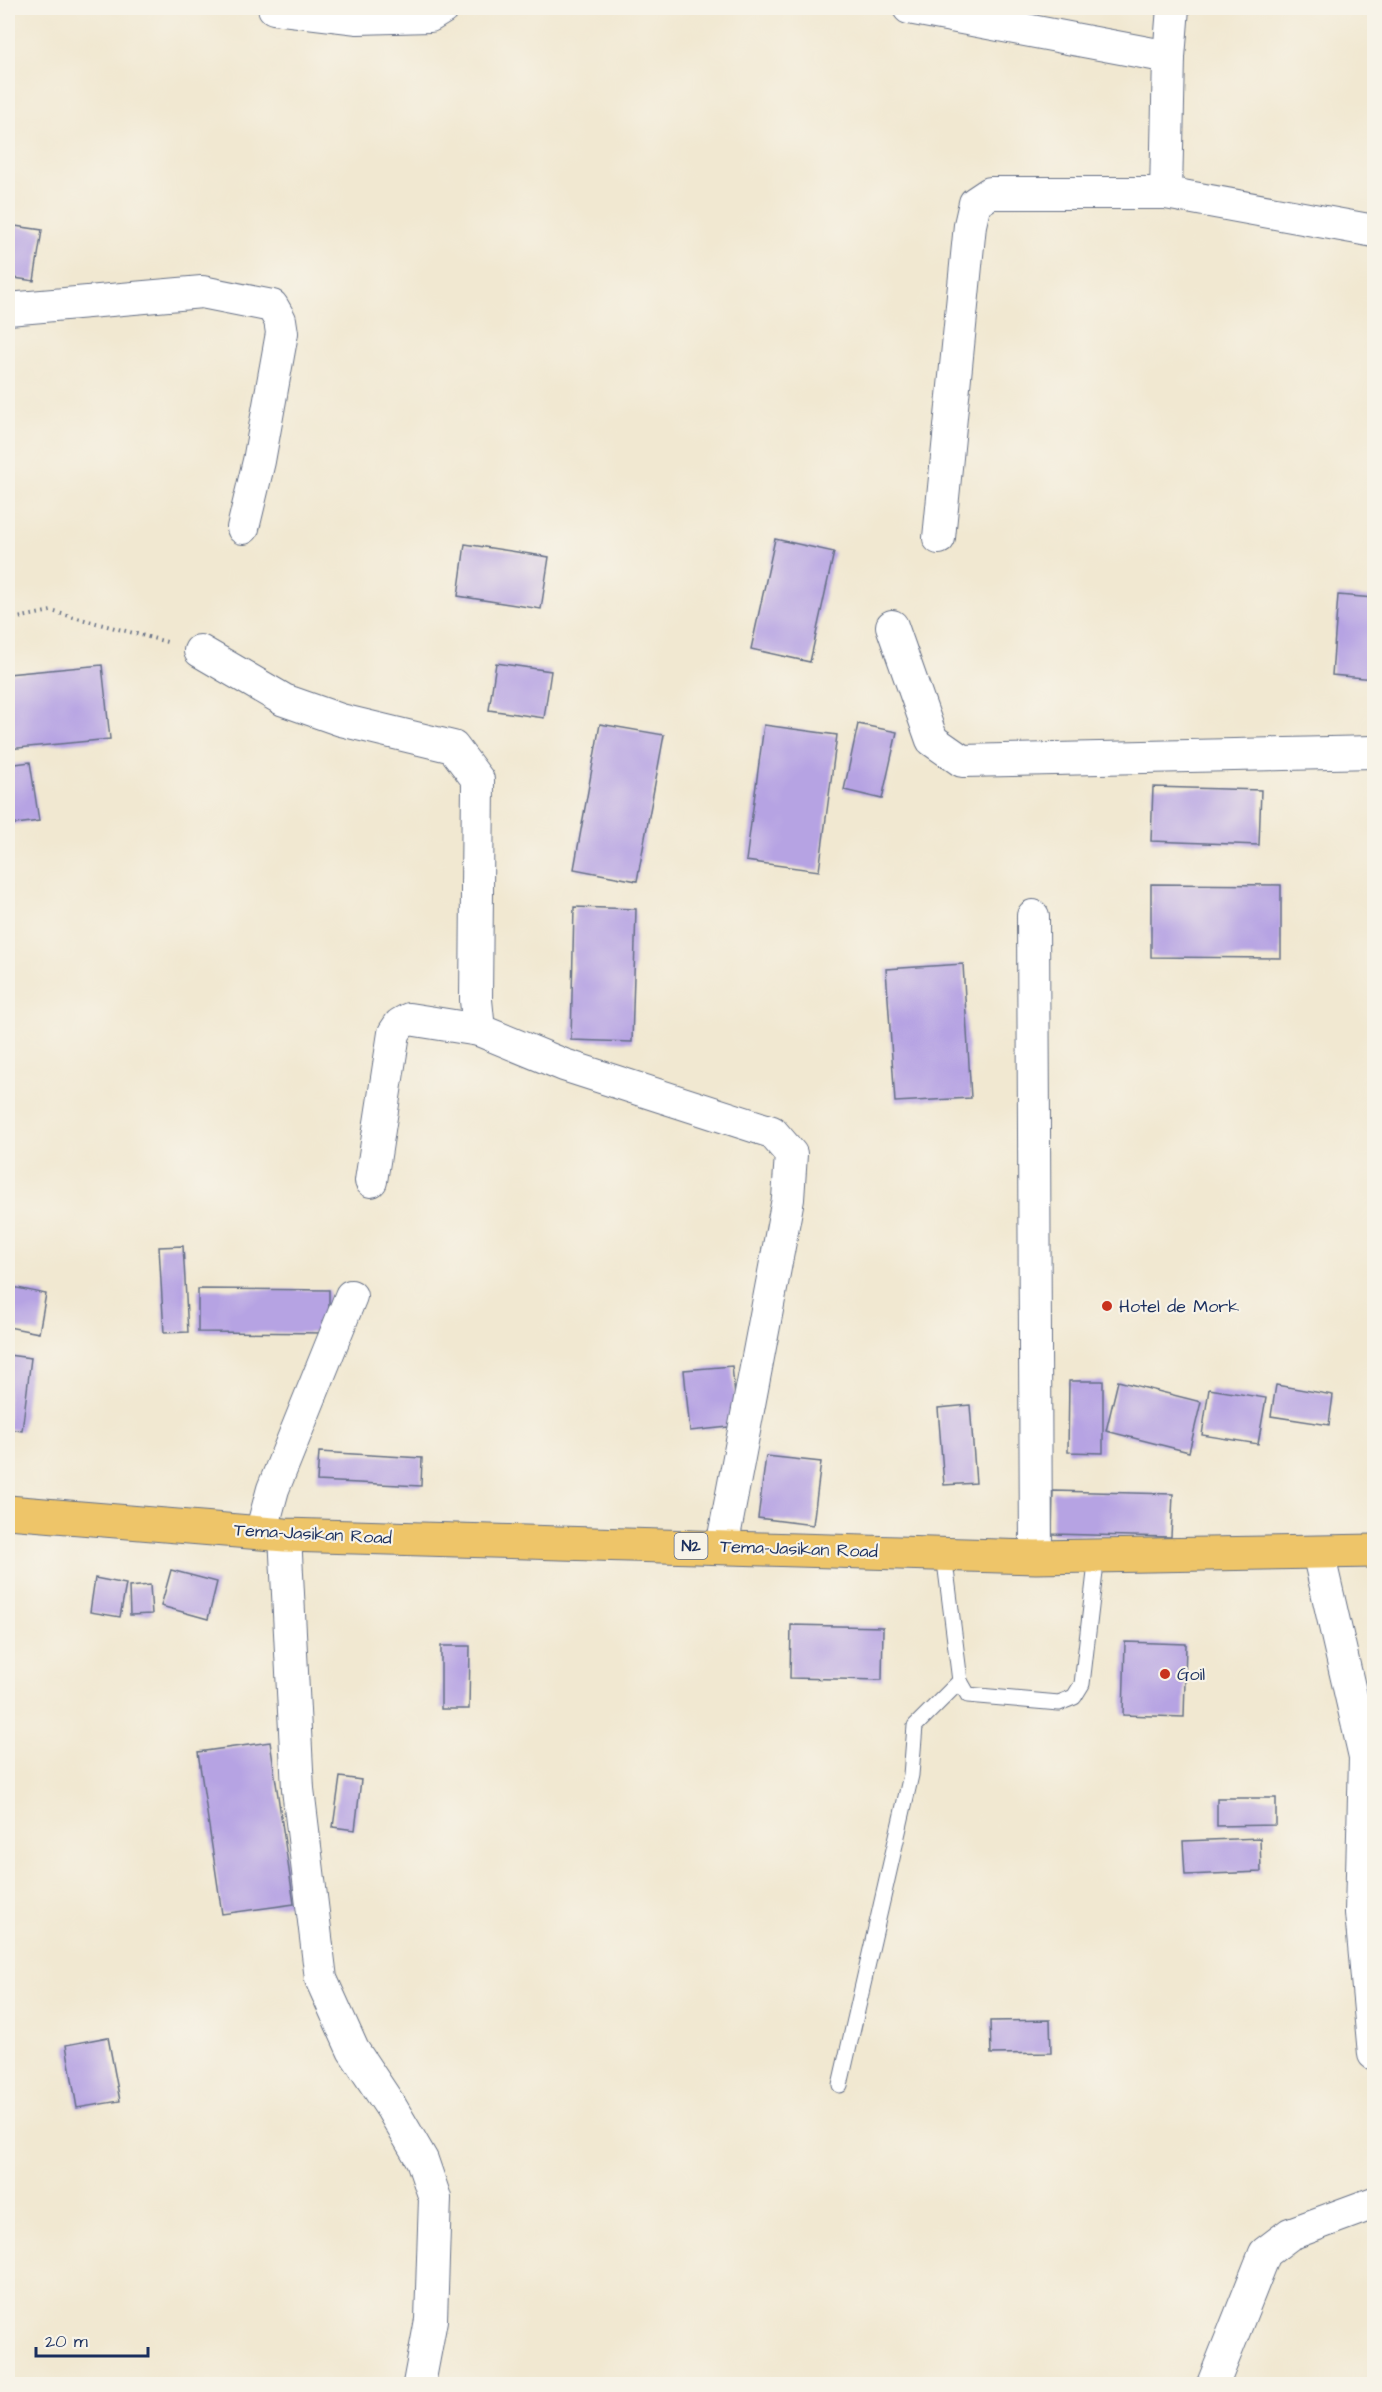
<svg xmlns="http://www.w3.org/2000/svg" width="1382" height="2392" font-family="'Architects Daughter',sans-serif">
<rect width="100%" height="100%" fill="#f7f3e8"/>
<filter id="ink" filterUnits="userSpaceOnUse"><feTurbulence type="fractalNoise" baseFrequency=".0167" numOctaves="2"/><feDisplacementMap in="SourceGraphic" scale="12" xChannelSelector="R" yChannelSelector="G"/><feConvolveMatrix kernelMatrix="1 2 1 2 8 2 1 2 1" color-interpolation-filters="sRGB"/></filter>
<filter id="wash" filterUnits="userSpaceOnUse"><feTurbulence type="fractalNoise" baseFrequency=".008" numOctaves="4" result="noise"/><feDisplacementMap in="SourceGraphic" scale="24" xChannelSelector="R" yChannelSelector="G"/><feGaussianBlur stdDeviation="1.35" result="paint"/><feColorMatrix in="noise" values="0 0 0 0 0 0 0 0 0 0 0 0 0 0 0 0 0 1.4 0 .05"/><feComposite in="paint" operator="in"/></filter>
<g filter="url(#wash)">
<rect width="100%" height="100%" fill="#f1e8d1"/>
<g id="blocks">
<!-- building -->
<g fill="#b6a3e3">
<polygon points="8,225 42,230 34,281 8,277"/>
<polygon points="775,539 834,552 810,662 751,649"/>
<polygon points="465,544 549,557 541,609 458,596"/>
<polygon points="1338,595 1374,598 1374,679 1332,675"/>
<polygon points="496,663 551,671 544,718 489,710"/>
<polygon points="102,665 110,739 8,749 8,674"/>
<polygon points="600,724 664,735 637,881 574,869"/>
<polygon points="858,724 897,732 882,799 844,790"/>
<polygon points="764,725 837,735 819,871 746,861"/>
<polygon points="30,762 39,821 8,825 8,765"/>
<polygon points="1153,787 1261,790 1259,845 1151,841"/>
<polygon points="1151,884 1281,885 1281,958 1151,957"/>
<polygon points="574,907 636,909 632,1042 571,1040"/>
<polygon points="963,964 971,1098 895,1102 886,969"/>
<polygon points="183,1246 188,1332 164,1333 159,1247"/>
<polygon points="8,1286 46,1294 39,1333 8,1327"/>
<polygon points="198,1289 329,1290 329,1333 198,1332"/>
<polygon points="8,1355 31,1358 22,1431 8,1429"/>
<polygon points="732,1366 738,1426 690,1431 684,1370"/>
<polygon points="1069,1381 1103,1381 1103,1453 1068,1452"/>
<polygon points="1118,1381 1201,1402 1189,1452 1106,1431"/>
<polygon points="1276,1385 1333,1395 1329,1425 1271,1416"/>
<polygon points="1209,1389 1266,1398 1258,1444 1202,1435"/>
<polygon points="970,1405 976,1483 944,1485 938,1408"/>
<polygon points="319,1452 422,1458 421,1486 317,1481"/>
<polygon points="766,1456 821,1462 813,1525 758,1518"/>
<polygon points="1053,1491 1173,1494 1171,1537 1052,1534"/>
<polygon points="171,1570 217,1582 208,1619 161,1606"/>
<polygon points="95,1578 126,1584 120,1617 90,1612"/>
<polygon points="150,1585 152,1614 130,1615 129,1587"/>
<polygon points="791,1625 883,1627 882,1680 790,1678"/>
<polygon points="1125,1642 1186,1644 1184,1717 1123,1715"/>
<polygon points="441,1646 470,1646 469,1709 441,1709"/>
<polygon points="270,1742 294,1904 222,1914 198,1752"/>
<polygon points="340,1777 361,1780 355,1830 333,1827"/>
<polygon points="1217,1798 1276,1798 1276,1825 1217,1826"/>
<polygon points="1260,1838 1261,1872 1185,1875 1183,1841"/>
<polygon points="1050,2020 1051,2053 991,2054 990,2021"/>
<polygon points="108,2037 120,2101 77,2108 66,2045"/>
</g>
</g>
</g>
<g filter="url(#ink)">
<use href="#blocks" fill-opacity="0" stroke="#667086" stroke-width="1.5"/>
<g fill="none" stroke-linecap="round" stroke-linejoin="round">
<defs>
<g id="lane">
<polyline points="944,1554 960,1681 968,1695 1059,1703 1074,1697 1082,1684 1097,1555"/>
<polyline points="840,2085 911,1775 915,1726 960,1681"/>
</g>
<g id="street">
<polyline points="274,8 358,18 430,16 443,8"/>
<polyline points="909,8 1169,57"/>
<polyline points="1166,193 1169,57 1173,8"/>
<polyline points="8,309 202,292 272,306 280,320 282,333 259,461 243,528"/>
<polyline points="939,538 970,225 975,203 990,193 1166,193 1374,231"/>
<polyline points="892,626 932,740 962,761 1374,752"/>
<polyline points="200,651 284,700 341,720 453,747 478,780 476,1000 479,1030 564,1065 772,1132 791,1154 788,1199 722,1547"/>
<polyline points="1033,916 1036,1557"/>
<polyline points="371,1181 394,1033 400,1024 409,1019 479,1030"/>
<polyline points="261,1533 273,1489 351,1296"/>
<polyline points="285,1535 298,1789 321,1979 353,2050 391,2107 422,2160 435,2198 431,2320 419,2384"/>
<polyline points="1318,1552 1365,1757"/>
<polyline points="1374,1737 1365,1757 1361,1913 1374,2054"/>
<polyline points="1213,2384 1265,2253 1290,2234 1374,2203"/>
</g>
<polyline id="highway" points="8,1512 285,1535 1036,1557 1374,1551"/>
</defs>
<!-- lane casing -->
<use href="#lane" stroke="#667086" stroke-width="17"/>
<!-- street casing -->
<use href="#street" stroke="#667086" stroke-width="34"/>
<!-- highway casing -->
<use href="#highway" stroke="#667086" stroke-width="35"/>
<!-- path -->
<polyline stroke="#667086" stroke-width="4" stroke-dasharray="1.5 4.5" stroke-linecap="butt" points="8,620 51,611 167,642"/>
<!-- lane -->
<use href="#lane" stroke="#fff" stroke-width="15"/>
<!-- street -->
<use href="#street" stroke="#fff" stroke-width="32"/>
<!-- highway -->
<use href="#highway" stroke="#eec569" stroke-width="33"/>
</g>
</g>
<!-- markers -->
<g fill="#c8321e" stroke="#f7f3e8" stroke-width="2">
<circle cx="1107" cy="1306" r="6"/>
<circle cx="1165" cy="1674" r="6"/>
</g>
<g text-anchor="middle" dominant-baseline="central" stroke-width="4.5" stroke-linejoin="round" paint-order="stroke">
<!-- shield labels -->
<rect fill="#f7f3e8" stroke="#5d6a87" stroke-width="1.5" x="674.5" y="1533" width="33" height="26" rx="4.5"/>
<g font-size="16" font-weight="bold" fill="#1b2f5e">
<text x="691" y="1546">N2</text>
</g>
<!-- poi labels -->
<g font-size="18" fill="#1b2f5e" stroke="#f7f3e8" text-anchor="start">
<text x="1119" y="1306">Hotel de Mork</text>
<text x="1177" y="1674">Goil</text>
</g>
<!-- street labels -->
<g font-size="18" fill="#1b2f5e" stroke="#f7f3e8">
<text transform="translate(313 1534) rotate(3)">Tema-Jasikan Road</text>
<text transform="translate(799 1549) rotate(2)">Tema-Jasikan Road</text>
</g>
</g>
<!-- margin -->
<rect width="1382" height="2392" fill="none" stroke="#f7f3e8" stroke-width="30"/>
<!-- scale -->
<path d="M36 2347v9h112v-9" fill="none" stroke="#1b2f5e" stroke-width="3"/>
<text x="45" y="2347" font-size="18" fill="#1b2f5e" stroke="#f7f3e8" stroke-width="4.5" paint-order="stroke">20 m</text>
</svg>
